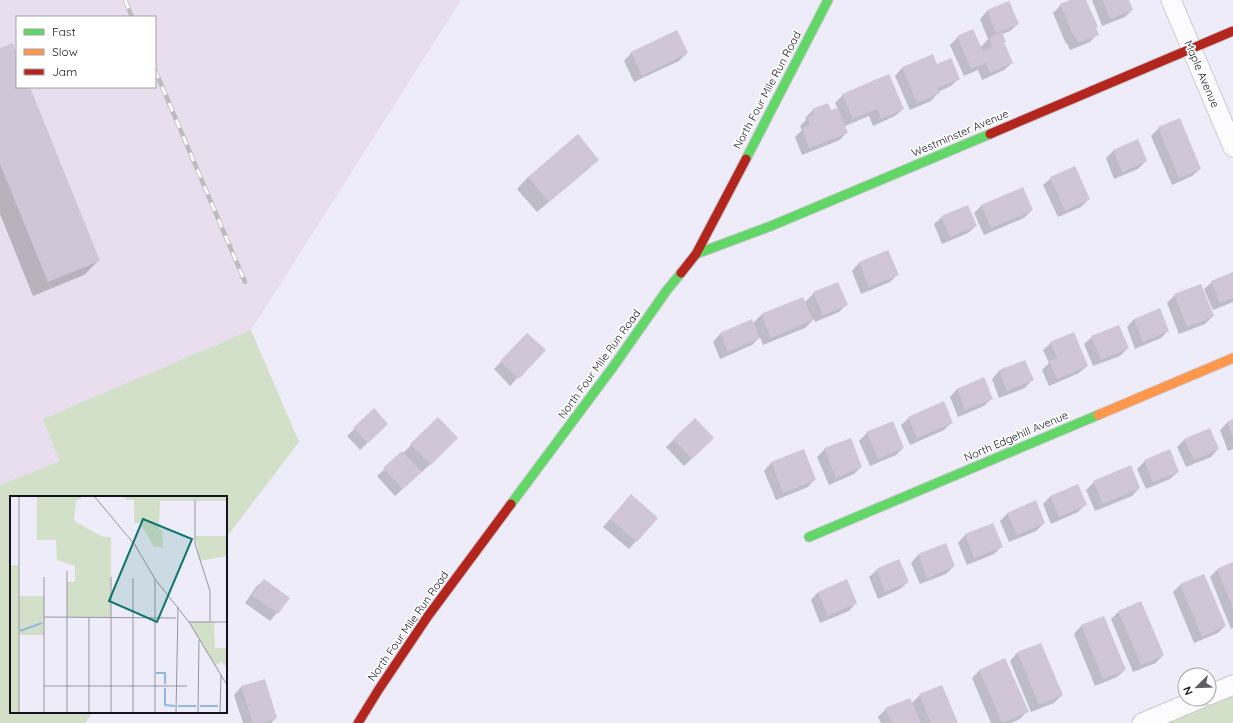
<svg xmlns="http://www.w3.org/2000/svg" width="1233" height="723" font-family="Quicksand,sans-serif">
<rect width="100%" height="100%" fill="#eeecf8"/>
<!-- industrial -->
<path fill="#e9deed" fill-rule="evenodd" d="M0,0h461l-210,330 -207,89 16,42 -60,24zM17,17h138v70h-138z"/>
<!-- green -->
<g fill="#d2e0c9">
<polygon points="251,330 299,442 226,538 226,497 11,497 11,712 93,712 85,723 0,723 0,485 60,461 43,419"/>
<polygon points="1233,685 1233,723 1142,723"/>
</g>
<!-- shadow -->
<g fill="#0003">
<polygon points="1072,0 1085,0 1097,34 1090,42 1070,50 1067,43 1066,44 1053,13 1061,5"/>
<polygon points="1092,0 1128,0 1132,10 1125,17 1102,26"/>
<polygon points="1009,2 1018,24 1010,31 1002,34 1005,41 1004,43 1012,63 1004,70 982,80 978,70 964,76 950,45 958,37 980,48 988,39 980,19 987,11"/>
<polygon points="677,32 687,53 679,61 634,82 624,61 631,53"/>
<polygon points="0,49 17,56 17,87 29,87 99,260 84,275 33,296 0,214"/>
<polygon points="932,55 936,66 959,78 951,86 938,92 938,93 931,101 910,110 895,76 902,68"/>
<polygon points="843,95 903,109 895,116 873,126 869,116 845,126 847,132 840,140 802,155 795,137 802,130 800,126 806,120 805,118 813,110 830,112 838,109 835,103"/>
<polygon points="1159,128 1200,169 1192,176 1172,185 1151,136"/>
<polygon points="1137,141 1146,161 1138,169 1114,179 1106,158 1113,151"/>
<polygon points="598,160 586,171 537,212 517,189 528,177"/>
<polygon points="1051,178 1089,199 1081,207 1058,217 1043,185"/>
<polygon points="982,205 1032,210 1024,218 984,235 974,213"/>
<polygon points="942,217 976,226 968,233 942,244 934,224"/>
<polygon points="888,251 898,274 890,282 861,294 852,271 859,263"/>
<polygon points="1233,273 1233,302 1213,310 1204,289 1212,282"/>
<polygon points="814,293 847,304 839,312 815,322 814,319 805,328 763,345 760,337 752,345 720,359 713,342 720,334 752,321 753,323 761,315 803,298 805,302"/>
<polygon points="1175,295 1213,316 1205,324 1179,334 1167,303"/>
<polygon points="1134,319 1168,331 1161,338 1135,349 1127,327"/>
<polygon points="1092,337 1128,348 1120,356 1093,366 1084,344"/>
<polygon points="520,342 544,350 510,386 494,369"/>
<polygon points="1051,343 1087,366 1079,373 1049,386 1042,370 1049,363 1043,350"/>
<polygon points="1025,361 1032,380 1025,388 999,398 992,379 999,371"/>
<polygon points="983,379 992,398 984,406 958,417 950,397 957,389"/>
<polygon points="374,410 387,424 360,450 347,436"/>
<polygon points="909,418 952,422 944,430 910,445 901,425"/>
<polygon points="438,419 457,438 422,472 422,471 395,496 377,476 403,453"/>
<polygon points="695,419 705,446 684,466 666,447"/>
<polygon points="1233,421 1233,449 1228,451 1220,430 1227,423"/>
<polygon points="867,433 903,448 896,455 870,466 859,441"/>
<polygon points="1185,439 1218,449 1211,457 1186,467 1177,447"/>
<polygon points="825,449 861,467 854,474 829,485 817,457"/>
<polygon points="803,450 815,479 808,487 776,500 764,471 771,463"/>
<polygon points="1145,461 1178,472 1170,479 1146,489 1137,469"/>
<polygon points="1094,482 1139,488 1132,496 1095,511 1086,490"/>
<polygon points="1050,497 1086,504 1078,512 1051,524 1043,504"/>
<polygon points="624,503 657,518 629,549 603,527"/>
<polygon points="1008,513 1044,523 1036,531 1009,542 1000,521"/>
<polygon points="993,524 1002,546 994,554 967,565 958,543 965,535"/>
<polygon points="945,545 954,566 946,574 920,584 911,563 918,555"/>
<polygon points="1233,563 1233,628 1231,629 1210,577 1217,570"/>
<polygon points="877,570 908,582 900,589 878,599 869,577"/>
<polygon points="1204,575 1225,626 1218,633 1194,643 1173,592 1180,585"/>
<polygon points="264,580 289,598 270,621 245,603 256,587"/>
<polygon points="818,592 856,603 849,611 820,623 811,600"/>
<polygon points="1118,612 1163,655 1156,663 1133,672 1111,619"/>
<polygon points="1103,617 1125,670 1117,677 1095,686 1074,634 1081,626"/>
<polygon points="1041,644 1062,695 1054,703 1031,712 1010,661 1017,653"/>
<polygon points="1004,660 1027,711 1020,719 1011,723 991,723 972,678 979,671"/>
<polygon points="241,687 276,718 271,723 243,723 234,695"/>
<polygon points="920,695 956,723 881,723 878,717 886,709 912,703"/>
</g>
<!-- building -->
<g fill="#d1c6d5">
<polygon points="1070,0 1086,0 1098,27 1096,28 1099,35 1078,43 1075,36 1074,37 1060,4"/>
<polygon points="1103,0 1129,0 1133,10 1110,19"/>
<polygon points="1009,1 1019,24 996,33 987,10"/>
<polygon points="973,29 983,51 992,47 989,38 1002,32 1006,42 1004,42 1013,63 990,73 986,63 971,69 957,36"/>
<polygon points="677,30 688,53 642,76 631,52"/>
<polygon points="13,43 17,54 17,87 30,87 100,261 48,282 0,164 0,48"/>
<polygon points="933,54 937,64 951,58 960,79 937,88 940,93 917,103 902,67"/>
<polygon points="889,74 904,109 881,119 877,109 853,119 842,94"/>
<polygon points="828,103 831,110 838,108 848,133 809,148 802,129 810,125 807,117 814,114 812,109"/>
<polygon points="1180,118 1201,169 1179,178 1158,127"/>
<polygon points="578,134 599,160 549,202 528,177"/>
<polygon points="1138,139 1147,161 1122,172 1113,150"/>
<polygon points="1075,166 1090,199 1065,211 1050,177"/>
<polygon points="1023,187 1033,210 991,228 981,205"/>
<polygon points="968,205 977,226 950,237 941,216"/>
<polygon points="888,250 899,275 869,287 859,262"/>
<polygon points="1233,272 1233,298 1220,303 1211,281"/>
<polygon points="838,282 848,305 823,315 813,292"/>
<polygon points="1201,284 1214,316 1187,327 1174,294"/>
<polygon points="803,297 813,320 771,338 761,314"/>
<polygon points="1160,308 1169,331 1143,342 1134,319"/>
<polygon points="752,319 760,338 728,352 720,333"/>
<polygon points="1119,325 1129,348 1101,360 1091,336"/>
<polygon points="1074,332 1088,366 1057,379 1049,361 1057,358 1050,342"/>
<polygon points="527,333 546,350 519,379 500,361"/>
<polygon points="1025,360 1034,380 1007,391 999,370"/>
<polygon points="984,377 993,399 965,410 957,389"/>
<polygon points="944,401 953,423 917,438 908,417"/>
<polygon points="374,408 388,424 368,443 353,428"/>
<polygon points="438,417 458,438 431,465 410,444"/>
<polygon points="695,418 714,438 692,459 673,439"/>
<polygon points="1233,419 1233,437 1227,422"/>
<polygon points="893,421 904,448 878,459 866,432"/>
<polygon points="1210,428 1219,449 1194,460 1184,439"/>
<polygon points="851,438 862,467 836,478 824,448"/>
<polygon points="804,449 816,480 783,493 771,462"/>
<polygon points="1170,449 1179,472 1153,482 1144,460"/>
<polygon points="402,451 422,472 403,489 383,468"/>
<polygon points="1131,465 1140,488 1103,504 1093,481"/>
<polygon points="1078,484 1087,505 1059,517 1050,496"/>
<polygon points="631,494 658,518 637,542 610,519"/>
<polygon points="1036,500 1045,523 1017,535 1007,513"/>
<polygon points="993,523 1003,547 974,558 965,534"/>
<polygon points="946,543 955,566 927,578 918,554"/>
<polygon points="899,559 909,582 885,592 876,569"/>
<polygon points="1233,562 1233,608 1217,569"/>
<polygon points="1204,574 1226,626 1202,637 1180,584"/>
<polygon points="264,579 290,598 278,614 252,595"/>
<polygon points="847,579 857,603 828,616 818,592"/>
<polygon points="1141,601 1164,655 1141,665 1118,611"/>
<polygon points="1104,616 1126,670 1103,679 1081,625"/>
<polygon points="1041,643 1063,695 1039,705 1017,652"/>
<polygon points="1005,658 1029,712 1002,723 979,670"/>
<polygon points="265,679 277,718 262,723 253,723 241,686"/>
<polygon points="942,685 958,723 931,723 919,694"/>
<polygon points="910,698 921,723 892,723 885,708"/>
</g>
<g fill="none" stroke-linecap="round" stroke-linejoin="round">
<defs>
<g id="street">
<polyline points="1171,0 1233,147"/>
<polyline points="1209,695 1233,685"/>
<polyline points="1142,723 1199,699"/>
</g>
<g id="fast">
<polyline points="746,159 828,0"/>
<polyline points="696,254 771,226 990,134"/>
<polyline points="511,504 613,367 667,290 681,273"/>
<polyline points="809,537 1098,415"/>
</g>
<polyline id="slow" points="1098,415 1233,358"/>
<g id="jam">
<polyline points="990,134 1233,31"/>
<polyline points="681,273 696,254 746,159"/>
<polyline points="358,723 379,689 428,616 511,504"/>
</g>
</defs>
<!-- street casing -->
<use href="#street" stroke="#cbc9d3" stroke-width="21"/>
<!-- fast casing -->
<use href="#fast" stroke="#cbc9d3" stroke-width="11"/>
<!-- slow casing -->
<use href="#slow" stroke="#cbc9d3" stroke-width="11"/>
<!-- jam casing -->
<use href="#jam" stroke="#cbc9d3" stroke-width="11"/>
<!-- street -->
<use href="#street" stroke="#fcfcfe" stroke-width="19"/>
<!-- fast -->
<use href="#fast" stroke="#63d668" stroke-width="9"/>
<!-- slow -->
<use href="#slow" stroke="#ff974d" stroke-width="9"/>
<!-- jam -->
<use href="#jam" stroke="#b3261e" stroke-width="9"/>
<defs>
<g id="rail">
<polyline points="125,0 132,17"/>
<polyline points="155,70 245,282"/>
</g>
</defs>
<!-- rail casing -->
<use href="#rail" stroke="#bcbcbe" stroke-width="4.5"/>
<!-- rail -->
<use href="#rail" stroke="#fff" stroke-width="3" stroke-dasharray="9" stroke-linecap="butt"/>
</g>
<g text-anchor="middle" dominant-baseline="central" stroke-width="3.5" stroke-linejoin="round" paint-order="stroke">
<!-- street labels -->
<g font-size="11" fill="#14121c" stroke="#fff">
<text transform="translate(1202 74) rotate(67)">Maple Avenue</text>
<text transform="translate(767 90) rotate(-62)">North Four Mile Run Road</text>
<text transform="translate(960 133) rotate(-23)">Westminster Avenue</text>
<text transform="translate(599 364) rotate(-54)">North Four Mile Run Road</text>
<text transform="translate(1016 436) rotate(-23)">North Edgehill Avenue</text>
<text transform="translate(408 626) rotate(-55)">North Four Mile Run Road</text>
</g>
</g>
<!-- overview -->
<g transform="translate(10 496)">
<rect width="217" height="217" fill="#eeecf8"/>
<path d="M27,0h42l3,3 -6,1 -2,21 29,16h8v80h-44v-35h8v-16l-18,-6 -1,-20h-19zM115,0h102v5h-67l-1,29h3l1,17h-9l-14,-24h-6v-23h-8zM185,40h32v20l-27,5zM0,69h9v31h25v39h-25v78h-9zM179,126h25l1,26h12v20l-6,-6 -6,4z" fill="#d2e0c9"/>
<path fill="none" stroke="#92b8de" stroke-width="2" d="M10,135l22,-8M146,177h9v11M155,192v17l10,1M168,210h18M190,210h18"/>
<path fill="none" stroke="#9795a0" stroke-width="1" d="M84,0l41,49 20,34 34,43 38,63M185,4v44l15,47v30M34,121l132,1M179,126h38M34,190h143M9,217v-217M34,217v-136M57,217v-142M79,217v-95M101,217v-136M123,217v-135M145,217v-134M166,217l2,-106M188,217l1,-73M210,217l1,-38"/>
<path fill="#0f766e" fill-opacity="0.15" stroke="#0f766e" stroke-width="2" d="M133,23l49,20 -35,83 -48,-21z"/>
<rect width="217" height="217" fill="none" stroke="#14121c" stroke-width="2"/>
</g>
<!-- legend -->
<rect x="16" y="16" width="140" height="72" fill="#ffffff" stroke="#a1a0a4"/>
<rect x="24" y="29" width="20" height="6" fill="#63d668" stroke="#a1a0a4"/>
<text x="52" y="36" font-size="12" fill="#14121c">Fast</text>
<rect x="24" y="49" width="20" height="6" fill="#ff974d" stroke="#a1a0a4"/>
<text x="52" y="56" font-size="12" fill="#14121c">Slow</text>
<rect x="24" y="69" width="20" height="6" fill="#b3261e" stroke="#a1a0a4"/>
<text x="52" y="76" font-size="12" fill="#14121c">Jam</text>
<!-- north arrow -->
<g transform="translate(1197 687) rotate(247)"><circle r="19" fill="#ffffff" stroke="#a1a0a4"/>
<path d="M0-3L7 15L0 10L-7 15Z" fill="#605e69"/>
<text y="-6" font-size="11" font-weight="bold" text-anchor="middle" fill="#14121c">N</text>
</g>
</svg>
